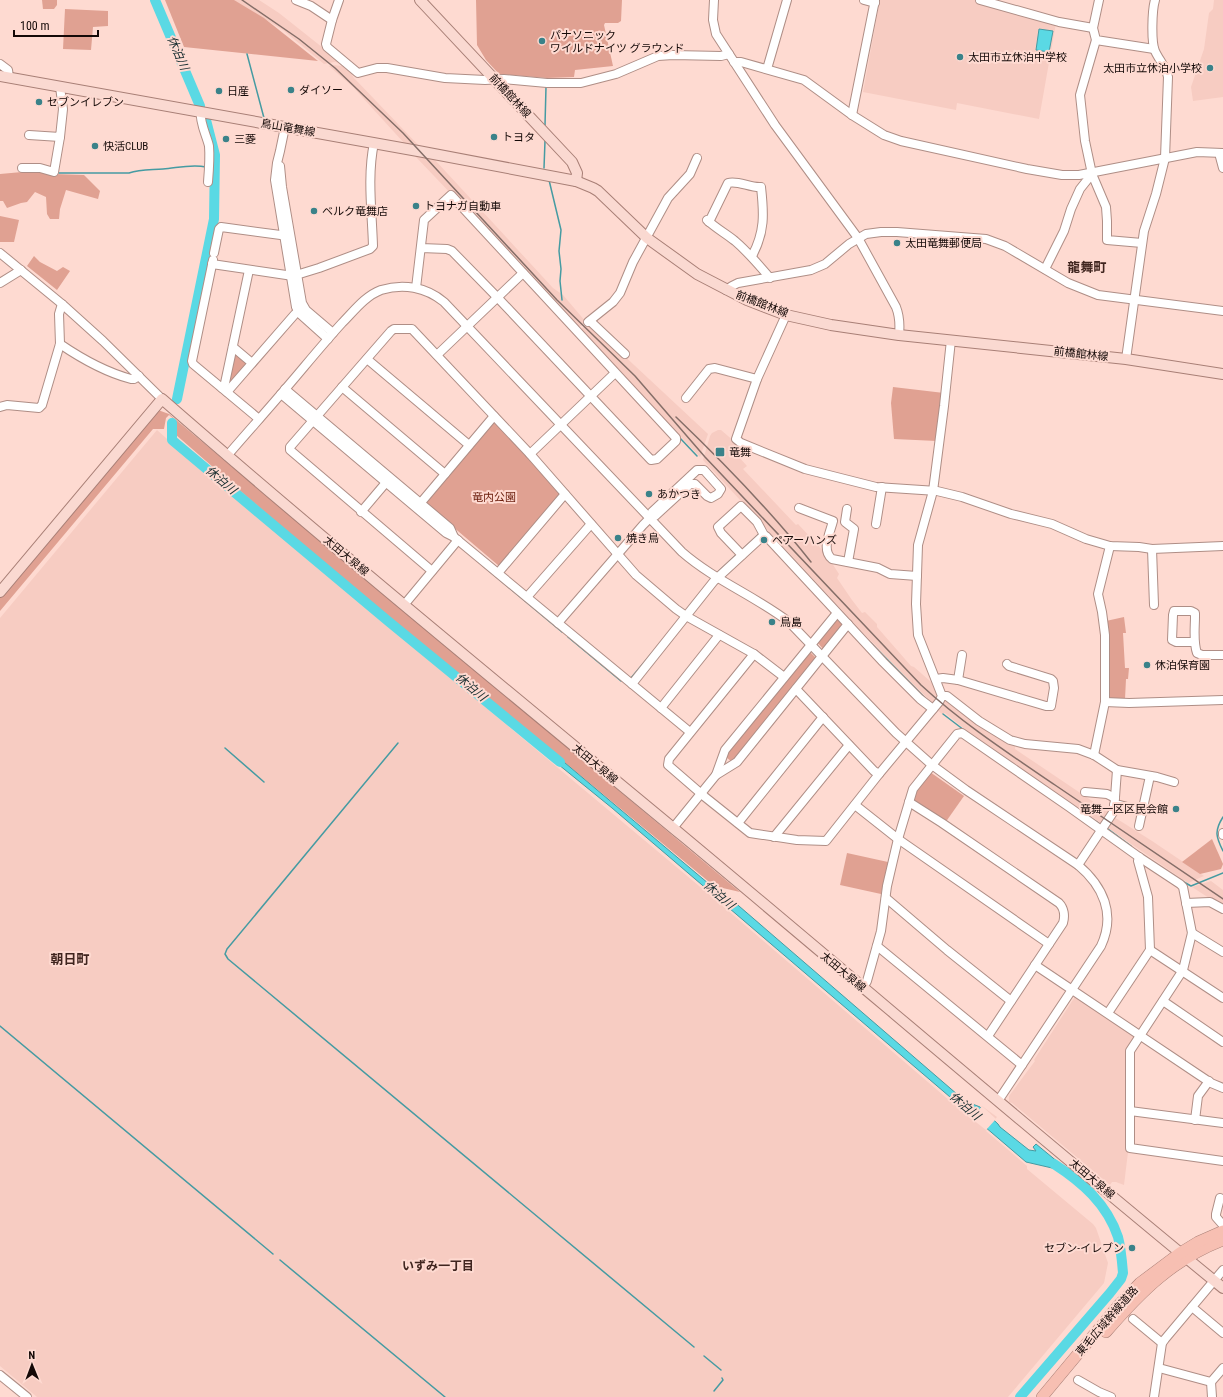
<svg xmlns="http://www.w3.org/2000/svg" width="1223" height="1397" font-family="'Roboto Condensed','Noto Sans JP',sans-serif">
<rect width="100%" height="100%" fill="#fedad1"/>
<!-- built -->
<g fill="#f7ccc2">
<polygon points="233,0 259,0 279,13 342,63 334,62 324,64 283,30"/>
<polygon points="880,0 975,0 998,8 1056,23 1039,119 957,103 956,110 863,92"/>
<polygon points="1214,0 1223,0 1223,97 1193,101 1191,87 1204,49 1209,13 1213,9"/>
<polygon points="333,65 342,66 349,70 354,78 420,147 405,144 353,87 329,66"/>
<polygon points="417,154 435,160 553,288 563,295 586,322 581,326 577,326 415,156"/>
<polygon points="589,323 708,434 700,457 580,330"/>
<polygon points="157,430 202,470 711,896 971,1119 982,1106 997,1117 986,1131 1027,1166 1027,1169 1093,1224 1096,1228 1108,1263 1104,1283 1008,1397 37,1397 0,1366 0,618"/>
<polygon points="718,430 721,430 735,442 744,447 738,456 747,466 743,469 796,525 798,524 826,554 839,574 837,578 852,600 862,613 865,612 877,624 877,627 911,666 914,667 938,688 940,696 934,703 930,704 932,702 913,685 854,623 703,460 710,436 712,433"/>
<polygon points="945,701 950,701 1015,744 1015,749 1110,813 1102,824 966,730 945,713 942,714 937,710"/>
<polygon points="1114,817 1152,841 1204,876 1188,883 1108,828"/>
<polygon points="1211,881 1223,890 1223,907 1192,887"/>
<polygon points="1076,995 1135,1035 1128,1067 1128,1152 1124,1185 1116,1182 1112,1182 1110,1185 1012,1103 1009,1102 1009,1096 1035,1061 1034,1060"/>
</g>
<!-- green -->
<g fill="#e0a192">
<polygon points="42,0 57,0 57,5 54,9 43,9"/>
<polygon points="165,0 234,0 264,18 318,61 184,47"/>
<polygon points="476,0 622,0 621,21 618,23 605,23 604,25 613,66 575,70 574,77 547,78 499,74 486,60 477,45"/>
<polygon points="65,9 108,11 108,26 93,27 91,50 63,49"/>
<polygon points="33,171 53,174 84,175 100,191 98,199 66,190 60,209 59,219 50,219 47,214 46,197 35,192 27,202 21,203 7,208 3,201 0,201 0,174"/>
<polygon points="0,216 19,220 14,242 0,242"/>
<polygon points="34,256 40,262 57,271 63,267 70,271 57,290 27,266"/>
<polygon points="235,352 247,362 247,365 229,387 227,386"/>
<polygon points="893,387 944,393 937,441 894,439 891,403"/>
<polygon points="158,410 169,414 740,892 714,886 320,560 175,434 175,420 169,415 166,418 164,429 153,429 0,611 0,598"/>
<polygon points="492,421 496,421 560,492 560,496 499,566 425,503"/>
<polygon points="837,617 844,625 824,650 816,641"/>
<polygon points="1124,617 1126,633 1123,633 1125,668 1129,668 1128,679 1126,679 1125,699 1108,700 1106,621"/>
<polygon points="808,650 817,659 741,754 732,762 726,757 727,752"/>
<polygon points="930,772 964,796 945,823 913,801 913,794"/>
<polygon points="1212,839 1223,864 1221,869 1200,874 1182,862"/>
<polygon points="847,853 888,862 881,894 840,885"/>
</g>
<!-- water -->
<g fill="#5ad9e4" stroke="#459ba2">
<polygon points="1039,29 1053,31 1049,52 1036,50"/>
<polygon points="552,752 715,889 732,900 965,1101 980,1107 998,1124 1000,1127 1029,1150 1036,1151 1033,1147 1036,1144 1064,1167 1065,1171 1026,1162 612,808 548,756"/>
</g>
<!-- pier -->
<polygon fill="#fedad1" points="982,1106 996,1119 986,1130 972,1119"/>
<g fill="none" stroke-linecap="round" stroke-linejoin="round">
<!-- stream -->
<g stroke="#459ba2" stroke-width="1.5">
<polyline points="247,54 264,118"/>
<polyline points="545,125 546,87"/>
<polyline points="544,168 545,141"/>
<path d="M59,173h70c11,-4 22,-3 34,-4 14,-1 28,-5 43,-2"/>
<polyline points="549,180 561,230 559,251 561,269 560,281 562,300"/>
<polyline points="679,437 697,456"/>
<polyline points="742,550 759,534"/>
<polyline points="483,566 562,632"/>
<polyline points="719,571 736,555"/>
<polyline points="568,637 621,681"/>
<polyline points="871,643 927,700"/>
<polyline points="631,678 652,653"/>
<polyline points="943,714 964,730"/>
<polyline points="398,743 227,949 225,954 228,959 694,1347"/>
<polyline points="225,748 264,782"/>
<polyline points="1082,812 1100,824"/>
<path d="M1223,817c-9,14 -7,20 0,34"/>
<polyline points="1108,829 1131,846"/>
<polyline points="1182,881 1191,886 1223,873"/>
<polyline points="0,1026 273,1254"/>
<polyline points="280,1260 445,1397"/>
<polyline points="704,1356 721,1370"/>
<polyline points="714,1391 723,1380 722,1378"/>
</g>
<!-- river -->
<g stroke="#5ad9e4" stroke-width="10">
<polyline points="155,0 200,106"/>
<polyline points="177,399 214,219 215,155 206,120"/>
<polyline points="172,423 172,440 388,621 560,762"/>
<path d="M1020,1397l90,-104 11,-14 2,-6c-1,-12 -2,-25 -5,-36 -11,-33 -36,-55 -64,-73"/>
</g>
<defs>
<g id="minor">
<polyline points="296,0 311,6 332,20"/>
<polyline points="339,0 332,20 326,44 327,47 358,73 377,68 387,68 445,78 485,80 504,79 547,83 581,83 616,74 658,56 673,55 721,56 729,54"/>
<path d="M714,0l-1,20 3,14 59,91 83,113 38,69c4,10 4,18 3,28"/>
<polyline points="864,0 875,3"/>
<polyline points="980,0 1059,22 1093,28"/>
<polyline points="1099,0 1093,28 1096,40 1154,49"/>
<polyline points="1096,40 1080,95 1085,141 1092,174 1106,207 1107,221 1107,240 1142,243"/>
<polyline points="734,62 741,62 804,80 852,115 884,135 901,141 1027,169 1062,175 1079,175 1197,152 1223,153"/>
<polyline points="0,64 8,70 9,77"/>
<polyline points="767,69 787,0"/>
<path d="M201,112c-2,9 6,25 8,34 1,12 0,24 -1,36"/>
<polyline points="852,115 875,0"/>
<polyline points="285,127 280,151 277,163 275,180 296,307 299,313 328,339"/>
<polyline points="29,135 60,137 63,109 60,87"/>
<polyline points="1219,153 1223,168"/>
<polyline points="280,166 282,187 302,303 306,310 333,333"/>
<polyline points="22,168 40,168 54,172 60,137"/>
<path d="M707,220c10,9 18,13 28,21 13,11 24,24 35,37"/>
<path d="M709,222l19,-39c10,-3 22,5 33,4 3,27 4,45 -9,69"/>
<polyline points="0,253 62,304 103,341 162,399"/>
<polyline points="214,253 219,229 221,227 288,236"/>
<polyline points="213,260 192,361 193,364 259,419"/>
<path d="M212,264l81,12 26,-8 51,-19 3,-3c-1,-34 -6,-70 1,-103"/>
<polyline points="1045,269 1064,231 1071,209 1080,189 1092,174"/>
<polyline points="0,283 21,270"/>
<polyline points="416,288 424,220 451,195 676,438 676,441 657,459 651,460 497,297 452,251 447,249 421,248"/>
<polyline points="726,290 732,286 738,283 811,270 825,264 849,244 866,234 881,232 897,232 986,239 1005,246 1068,283 1098,295 1223,311"/>
<polyline points="786,315 757,379 736,439 741,443 805,469 876,487 937,491 962,497 1011,514 1052,524 1086,539 1110,546 1139,547 1152,549 1223,546"/>
<polyline points="590,321 625,354"/>
<polyline points="588,322 613,302 620,293 633,262 668,198 690,174 697,158"/>
<path d="M60,344c22,15 45,28 71,35h3l5,-3"/>
<polyline points="233,347 252,363"/>
<polyline points="437,355 523,273"/>
<polyline points="367,359 469,445"/>
<path d="M1126,359l18,-128 12,-37 9,-36 3,-81c-2,-10 -9,-17 -13,-26 -4,-9 -3,-41 0,-51"/>
<polyline points="342,387 445,474"/>
<polyline points="222,388 225,383 249,270"/>
<polyline points="285,389 450,528 454,537"/>
<polyline points="227,392 295,314 302,307"/>
<polyline points="281,394 446,533 454,537 690,732"/>
<polyline points="686,398 709,369 715,368 757,379"/>
<polyline points="0,407 7,405 39,408 42,405 60,344 59,314 62,304"/>
<polyline points="530,454 615,373"/>
<path d="M227,456c18,-21 36,-41 54,-62 20,-23 40,-48 61,-71 12,-12 23,-27 39,-33 22,-7 45,-3 63,12l238,250c32,28 73,44 107,70l107,111 36,32 34,25 112,75c25,21 38,49 23,81l-103,155"/>
<polyline points="418,506 494,416"/>
<path d="M799,508l34,13c-3,12 -12,29 -1,38l46,9 12,6 27,2"/>
<polyline points="847,509 845,522 854,529 848,562"/>
<polyline points="361,512 389,479"/>
<polyline points="876,524 882,487"/>
<polyline points="1152,549 1154,605"/>
<polyline points="742,555 721,533 718,527 741,506 757,522 764,535 766,536 883,662 920,699 933,709"/>
<polyline points="432,571 290,450 290,447 391,331 394,329 412,329 530,454 636,575 676,609 686,616 754,654 784,677"/>
<polyline points="498,573 565,494"/>
<polyline points="527,597 591,524"/>
<polyline points="404,605 458,540"/>
<polyline points="558,623 643,525 649,519 655,516 690,484 695,484 707,496 711,498 718,494 721,489 704,470 697,470 652,512 649,519"/>
<path d="M1195,642h-19l-4,-2 1,-25 1,-4h17l4,2v3c0,12 -2,26 2,37l5,2h21"/>
<polyline points="754,654 669,759 668,765 705,797 750,833 797,840 826,841 879,774 939,702 942,696 918,635 916,604 918,545 933,491 944,406 951,340"/>
<polyline points="936,679 943,678 958,680 1046,706 1051,706 1054,688 1053,681 1051,679 1009,666 1007,664"/>
<polyline points="958,680 962,655"/>
<polyline points="632,684 714,581 764,535"/>
<polyline points="796,689 874,771 879,774"/>
<polyline points="942,696 947,696 979,721 1010,740 1025,744 1078,749 1094,755 1117,770 1157,777 1174,782"/>
<polyline points="1105,702 1129,703 1223,700"/>
<polyline points="661,708 719,635"/>
<polyline points="1094,755 1105,702 1105,635 1102,612 1098,594 1110,546"/>
<polyline points="716,775 737,762 848,624"/>
<polyline points="1085,792 1107,794 1115,798"/>
<path d="M909,802l33,21 117,80c5,5 6,13 4,20l-75,113"/>
<polyline points="855,805 898,839 1049,944"/>
<polyline points="1114,805 1120,805 1142,811"/>
<polyline points="738,823 823,717"/>
<polyline points="1139,826 1150,776"/>
<polyline points="673,828 716,775 725,750 837,613"/>
<polyline points="1223,833 1223,835"/>
<polyline points="774,837 849,745"/>
<polyline points="1078,865 1114,811 1117,770"/>
<polyline points="886,898 947,950 1011,1001"/>
<polyline points="1186,903 1210,902 1223,909"/>
<polyline points="1192,933 1223,952"/>
<polyline points="877,946 1022,1065"/>
<polyline points="1150,950 1223,998"/>
<polyline points="1035,965 1199,1075 1211,1083 1223,1088"/>
<polyline points="863,988 867,981 881,931 887,886 898,839 913,789 957,734 962,733 1069,807 1139,857 1180,884 1183,887 1192,933 1183,970 1130,1051 1130,1148 1223,1161"/>
<polyline points="1163,1001 1223,1042"/>
<polyline points="1108,1013 1150,950 1148,897 1138,861 1139,857"/>
<polyline points="1130,1111 1223,1123"/>
<polyline points="1195,1120 1198,1096 1209,1081"/>
<polyline points="1220,1198 1216,1214 1216,1217 1223,1225"/>
<polyline points="1192,1307 1223,1333"/>
<polyline points="1133,1319 1162,1343"/>
<polyline points="1159,1368 1211,1382 1223,1368"/>
<polyline points="0,1375 27,1397"/>
<polyline points="1078,1380 1099,1392 1111,1397"/>
<polyline points="1211,1382 1212,1397"/>
<polyline points="1154,1397 1162,1343 1165,1339 1223,1270"/>
</g>
<g id="major">
<polyline points="420,0 572,162 577,173 576,181"/>
<polyline points="0,76 418,151 576,181 593,188 598,191 647,238 697,274 747,300 786,315 831,325 899,335 1126,359 1223,374"/>
<path d="M0,592l162,-193c171,149 347,293 522,438 180,150 358,303 539,451"/>
</g>
<g id="highway">
<path d="M1106,1332c34,-39 67,-73 117,-92"/>
<polyline points="1042,1397 1117,1307 1140,1283 1180,1253 1198,1242 1223,1231"/>
</g>
</defs>
<!-- minor casing -->
<use href="#minor" stroke="#af8e86" stroke-width="10"/>
<!-- major casing -->
<use href="#major" stroke="#a87f76" stroke-width="12"/>
<!-- highway casing -->
<use href="#highway" stroke="#a87f76" stroke-width="12"/>
<!-- minor -->
<use href="#minor" stroke="#fff" stroke-width="8"/>
<!-- major -->
<use href="#major" stroke="#fad9d1" stroke-width="10"/>
<!-- highway -->
<use href="#highway" stroke="#f7bfb2" stroke-width="11"/>
<!-- rail -->
<g stroke="#856e68" stroke-width="1.5">
<path d="M242,0l57,39 36,29 68,65 154,167 78,76 70,81 216,228c41,38 87,68 134,100 56,38 112,76 168,114"/>
<path d="M676,417c48,46 94,93 135,145"/>
</g>
</g>
<!-- markers -->
<g fill="#3a8289" stroke="#fedad1" stroke-width="1.5">
<circle cx="542" cy="41" r="4"/>
<circle cx="960" cy="57" r="4"/>
<circle cx="1210" cy="68" r="4"/>
<circle cx="291" cy="90" r="4"/>
<circle cx="219" cy="91" r="4"/>
<circle cx="39" cy="102" r="4"/>
<circle cx="494" cy="137" r="4"/>
<circle cx="226" cy="139" r="4"/>
<circle cx="95" cy="146" r="4"/>
<circle cx="416" cy="206" r="4"/>
<circle cx="314" cy="211" r="4"/>
<circle cx="897" cy="243" r="4"/>
<rect x="715" y="447" width="10" height="10" rx="2"/>
<circle cx="649" cy="494" r="4"/>
<circle cx="618" cy="538" r="4"/>
<circle cx="764" cy="540" r="4"/>
<circle cx="772" cy="622" r="4"/>
<circle cx="1147" cy="665" r="4"/>
<circle cx="1176" cy="809" r="4"/>
<circle cx="1132" cy="1248" r="4"/>
</g>
<g text-anchor="middle" dominant-baseline="central" stroke-width="4" stroke-linejoin="round" paint-order="stroke">
<!-- poi labels -->
<g font-size="11" fill="#140907" stroke="#fedad1" text-anchor="start">
<text x="550" y="35">パナソニック<tspan x="550" dy="13">ワイルドナイツ グラウンド</tspan></text>
<text x="968" y="57">太田市立休泊中学校</text>
<text x="1202" y="68" text-anchor="end">太田市立休泊小学校</text>
<text x="299" y="90">ダイソー</text>
<text x="227" y="91">日産</text>
<text x="47" y="102">セブンイレブン</text>
<text x="502" y="137">トヨタ</text>
<text x="234" y="139">三菱</text>
<text x="103" y="146">快活CLUB</text>
<text x="424" y="206">トヨナガ自動車</text>
<text x="322" y="211">ベルク竜舞店</text>
<text x="905" y="243">太田竜舞郵便局</text>
<text x="729" y="452">竜舞</text>
<text x="657" y="494">あかつき</text>
<text x="626" y="538">焼き鳥</text>
<text x="772" y="540">ペアーハンズ</text>
<text x="780" y="622">鳥島</text>
<text x="1155" y="665">休泊保育園</text>
<text x="1168" y="809" text-anchor="end">竜舞一区区民会館</text>
<text x="1124" y="1248" text-anchor="end">セブン-イレブン</text>
</g>
<!-- street labels -->
<g font-size="11" fill="#140907" stroke="#fedad1">
<text transform="translate(510 96) rotate(47)">前橋館林線</text>
<text transform="translate(288 128) rotate(10)">鳥山竜舞線</text>
<text transform="translate(762 304) rotate(21)">前橋館林線</text>
<text transform="translate(1081 354) rotate(6)">前橋館林線</text>
<text transform="translate(346 556) rotate(40)">太田大泉線</text>
<text transform="translate(595 764) rotate(40)">太田大泉線</text>
<text transform="translate(843 972) rotate(40)">太田大泉線</text>
<text transform="translate(1092 1179) rotate(40)">太田大泉線</text>
<text transform="translate(1107 1321) rotate(-49)">東毛広域幹線道路</text>
</g>
<!-- park labels -->
<g font-size="11" fill="#6a1c0b" stroke="#fedad1">
<text x="494" y="497">竜内公園</text>
</g>
<!-- water labels -->
<g font-size="12" font-style="italic" fill="#192f31" stroke="#fedad1">
<text transform="translate(178 53) rotate(67)">休泊川</text>
<text transform="translate(221 480) rotate(40)">休泊川</text>
<text transform="translate(471 687) rotate(40)">休泊川</text>
<text transform="translate(719 895) rotate(41)">休泊川</text>
<text transform="translate(965 1106) rotate(40)">休泊川</text>
</g>
<!-- neighbourhood labels -->
<g font-size="12" font-weight="bold" fill="#40251f" stroke="#fedad1">
<text x="438" y="1266">いずみ一丁目</text>
</g>
<!-- quarter labels -->
<g font-size="13" font-weight="bold" fill="#40251f" stroke="#fedad1">
<text x="1087" y="267">龍舞町</text>
<text x="70" y="959">朝日町</text>
</g>
</g>
<!-- north arrow -->
<g transform="translate(32 1365) rotate(359)" stroke="#fedad1" stroke-width="3" paint-order="stroke">
<path d="M0-3L7 15L0 10L-7 15Z" fill="#140907"/>
<text y="-6" font-size="11" font-weight="bold" text-anchor="middle" fill="#140907">N</text>
</g>
<!-- scale -->
<path d="M14 30v6h84v-6" fill="none" stroke="#140907" stroke-width="2"/>
<text x="20" y="30" font-size="12" fill="#140907" stroke="#fedad1" stroke-width="3" paint-order="stroke">100 m</text>
</svg>
